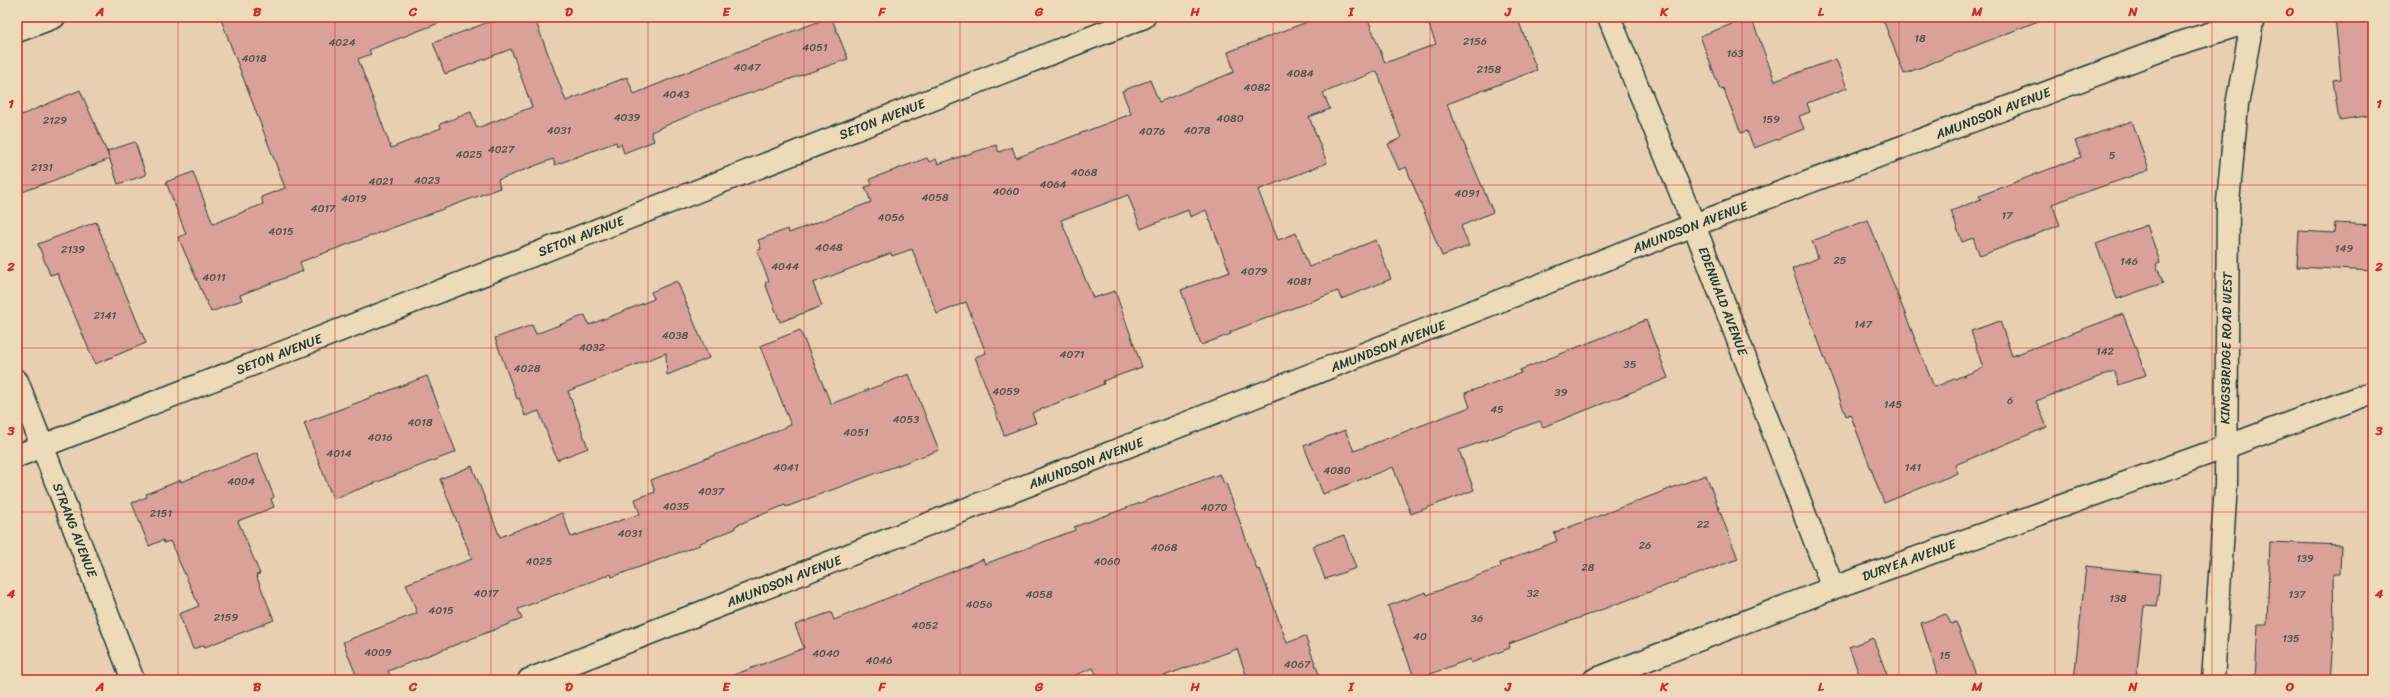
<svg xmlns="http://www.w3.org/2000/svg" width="2390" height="697" font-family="Sriracha,sans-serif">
<rect width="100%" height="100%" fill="#e9cfb2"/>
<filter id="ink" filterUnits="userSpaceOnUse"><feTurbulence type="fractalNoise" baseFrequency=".025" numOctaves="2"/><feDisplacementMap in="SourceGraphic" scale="8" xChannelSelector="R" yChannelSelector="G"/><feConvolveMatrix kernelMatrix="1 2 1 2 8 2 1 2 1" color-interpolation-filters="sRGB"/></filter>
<g filter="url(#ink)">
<!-- building -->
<g fill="#daa199" stroke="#1f3d34">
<polygon points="220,17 449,17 449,19 369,50 371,54 358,59 391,148 441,128 440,124 471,112 477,128 532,107 511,49 445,74 433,43 502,17 534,17 566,101 627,77 634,94 721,58 831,17 848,59 704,109 651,132 654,141 624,153 621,144 617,146 616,142 555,165 553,159 498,180 500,188 300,262 303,271 240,295 242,300 211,312 178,237 186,234 166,182 193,172 213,224 263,204 261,197 285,188"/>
<polygon points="1320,17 1367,17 1385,63 1436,44 1426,17 1517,17 1537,70 1447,104 1493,212 1461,226 1469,246 1442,256 1406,167 1399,170 1388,144 1401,138 1377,71 1323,93 1330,109 1309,117 1327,163 1258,190 1278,240 1296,233 1309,267 1376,240 1391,279 1341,299 1338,291 1230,332 1231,334 1201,345 1181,290 1230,272 1206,210 1190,217 1188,210 1141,229 1128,195 1061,220 1093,298 1115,291 1142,367 1103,381 1104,384 1032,413 1036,423 1004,435 975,357 986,353 966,302 937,314 912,249 892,256 891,253 813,283 822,306 780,322 765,283 769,281 757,251 761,249 758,240 788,229 789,233 871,202 865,187 872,185 870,179 927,158 929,162 936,159 938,164 996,145 999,152 1012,147 1016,158 1131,114 1122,91 1150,80 1159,102 1234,72 1228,52"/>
<polygon points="1751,17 1775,81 1836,59 1847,88 1807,103 1810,112 1799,116 1804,129 1754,148 1747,131 1741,133 1723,88 1720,89 1700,36"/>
<polygon points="1882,17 2045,17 2046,18 1904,74"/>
<polygon points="2335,17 2373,17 2373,115 2339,120 2333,80 2341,79"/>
<polygon points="80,90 110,159 17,194 17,117"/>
<polygon points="2132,121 2149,170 2052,204 2060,225 1980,256 1973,238 1962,242 1951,211 1981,199 1979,196 2081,157 2075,141"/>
<polygon points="135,142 146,175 118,184 107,151"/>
<polygon points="1868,220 1934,387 1983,368 1971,331 2000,321 2012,356 2123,314 2146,375 2119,385 2114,371 2036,401 2047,427 1955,465 1958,473 1884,503 1850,414 1846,416 1792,269 1818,258 1812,241"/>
<polygon points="96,222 146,343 95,364 57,273 50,275 38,244"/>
<polygon points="2335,223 2373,225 2373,271 2297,267 2299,231 2334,233"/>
<polygon points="2147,225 2160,262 2156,264 2163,283 2117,299 2096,244"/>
<polygon points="677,281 709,358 667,375 666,353 568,391 588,448 557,460 539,411 525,416 519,398 517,399 495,338 532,325 536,334 585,315 589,325 654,299 651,292"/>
<polygon points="1646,320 1668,378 1543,427 1540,421 1459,450 1474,490 1411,514 1393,467 1323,494 1304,446 1345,430 1354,451 1470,407 1465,393 1521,373 1520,370"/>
<polygon points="800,330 831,404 909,374 939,450 786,507 785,505 735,526 735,529 700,543 700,545 612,577 611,574 518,609 522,619 388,671 392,680 358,680 343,642 417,613 406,584 472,559 440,479 472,466 500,537 562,513 571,537 640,514 635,499 655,492 651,480 791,425 760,346"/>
<polygon points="427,376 456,452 333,499 304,423"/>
<polygon points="257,453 274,497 271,499 274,507 238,521 260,574 256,575 274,620 205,647 204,645 193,649 179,614 199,606 170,541 164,543 163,540 149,546 132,503 147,497 146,494 181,480 181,482"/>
<polygon points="1220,474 1224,484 1226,483 1257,570 1260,569 1287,643 1305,636 1321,680 1248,680 1237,649 1153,680 1099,680 1093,668 1063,680 727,680 726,678 804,648 795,625 831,612 834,620 983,559 985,564 1075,530 1074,527"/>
<polygon points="1706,475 1738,559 1509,644 1510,648 1471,663 1470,659 1415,680 1388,606 1426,592 1427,595 1501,567 1500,563 1557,541 1554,533"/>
<polygon points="1344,535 1356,568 1325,579 1313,546"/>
<polygon points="2270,542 2341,545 2340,574 2333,574 2334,628 2330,680 2255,680 2258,624 2267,624"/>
<polygon points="2086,566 2160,574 2157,607 2144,606 2136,680 2074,680"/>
<polygon points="1946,614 1951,624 1956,622 1978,680 1939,680 1921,623"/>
<polygon points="1873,638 1889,680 1861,680 1849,647"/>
</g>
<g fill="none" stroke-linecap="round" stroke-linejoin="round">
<defs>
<g id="street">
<polyline points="1609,17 1694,225 1833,588"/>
<polyline points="17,31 54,17"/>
<polyline points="17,381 133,680"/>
<polyline points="17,456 1144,17"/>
<polyline points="529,680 1694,225 2177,44 2251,21"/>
<polyline points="1594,680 1833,588 2226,447 2373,392"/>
</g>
<polyline id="secondary" points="2213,680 2226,485 2228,202 2237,105 2253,17"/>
</defs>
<!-- street casing -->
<use href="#street" stroke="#1f3d34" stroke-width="25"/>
<!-- secondary casing -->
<use href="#secondary" stroke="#1f3d34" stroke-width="25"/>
<!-- street -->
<use href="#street" stroke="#eddab8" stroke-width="22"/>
<!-- secondary -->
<use href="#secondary" stroke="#eddab8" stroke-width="22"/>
</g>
</g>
<!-- grid -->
<path fill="none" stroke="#d62828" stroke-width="1" stroke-opacity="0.55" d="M178,17v663M335,17v663M491,17v663M648,17v663M804,17v663M960,17v663M1117,17v663M1273,17v663M1430,17v663M1586,17v663M1742,17v663M1899,17v663M2055,17v663M2212,17v663M17,185h2356M17,348h2356M17,512h2356"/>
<g text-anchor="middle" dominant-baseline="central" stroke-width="3" stroke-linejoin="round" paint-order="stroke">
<!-- number labels -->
<g font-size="11" fill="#4e564d">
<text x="1920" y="38">18</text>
<text x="1475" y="41">2156</text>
<text x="342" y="42">4024</text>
<text x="815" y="47">4051</text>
<text x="1735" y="53">163</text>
<text x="254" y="58">4018</text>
<text x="747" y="67">4047</text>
<text x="1489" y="69">2158</text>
<text x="1300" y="73">4084</text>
<text x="1257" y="87">4082</text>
<text x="676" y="94">4043</text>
<text x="627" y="117">4039</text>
<text x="1230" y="118">4080</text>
<text x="1771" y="119">159</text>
<text x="55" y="120">2129</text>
<text x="559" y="130">4031</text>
<text x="1197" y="130">4078</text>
<text x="1152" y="131">4076</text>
<text x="501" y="149">4027</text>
<text x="469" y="154">4025</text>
<text x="2112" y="155">5</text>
<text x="42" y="167">2131</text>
<text x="1084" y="172">4068</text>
<text x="427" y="180">4023</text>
<text x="381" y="181">4021</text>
<text x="1053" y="184">4064</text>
<text x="1006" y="191">4060</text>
<text x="1467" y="193">4091</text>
<text x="935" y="197">4058</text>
<text x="354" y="198">4019</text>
<text x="323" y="208">4017</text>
<text x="2007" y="215">17</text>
<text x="891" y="217">4056</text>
<text x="281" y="231">4015</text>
<text x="829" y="247">4048</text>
<text x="2344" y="248">149</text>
<text x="73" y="249">2139</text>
<text x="1840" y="260">25</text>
<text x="2129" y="261">146</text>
<text x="785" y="266">4044</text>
<text x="1254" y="271">4079</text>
<text x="214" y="277">4011</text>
<text x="1299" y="281">4081</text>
<text x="105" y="315">2141</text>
<text x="1863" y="324">147</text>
<text x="675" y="335">4038</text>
<text x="592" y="347">4032</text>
<text x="2105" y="351">142</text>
<text x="1072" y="354">4071</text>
<text x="1630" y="364">35</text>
<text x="527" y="368">4028</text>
<text x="1006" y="391">4059</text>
<text x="1561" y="392">39</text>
<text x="2010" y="400">6</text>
<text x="1893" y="404">145</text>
<text x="1497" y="409">45</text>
<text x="906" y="419">4053</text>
<text x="420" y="422">4018</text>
<text x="856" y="432">4051</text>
<text x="380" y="437">4016</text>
<text x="339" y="453">4014</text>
<text x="786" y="467">4041</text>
<text x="1913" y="467">141</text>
<text x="1337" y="470">4080</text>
<text x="241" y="481">4004</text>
<text x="711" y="491">4037</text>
<text x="676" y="506">4035</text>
<text x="1214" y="507">4070</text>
<text x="161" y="513">2151</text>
<text x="1703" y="524">22</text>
<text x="630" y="533">4031</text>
<text x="1645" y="545">26</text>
<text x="1164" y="547">4068</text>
<text x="2305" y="558">139</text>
<text x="539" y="561">4025</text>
<text x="1107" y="561">4060</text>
<text x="1588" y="567">28</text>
<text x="486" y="593">4017</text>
<text x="1533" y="593">32</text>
<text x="1039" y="594">4058</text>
<text x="2297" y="594">137</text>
<text x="2118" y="598">138</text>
<text x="979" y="604">4056</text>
<text x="441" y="610">4015</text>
<text x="226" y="617">2159</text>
<text x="1477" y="618">36</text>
<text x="925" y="625">4052</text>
<text x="1420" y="636">40</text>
<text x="2291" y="638">135</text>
<text x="378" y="652">4009</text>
<text x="826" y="653">4040</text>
<text x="1945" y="655">15</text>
<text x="879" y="660">4046</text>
<text x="1297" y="664">4067</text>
</g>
<!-- street labels -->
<g font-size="13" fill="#1f3d34" stroke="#eddab8">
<text transform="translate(1993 113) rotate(-21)">AMUNDSON AVENUE</text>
<text transform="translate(882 119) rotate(-21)">SETON AVENUE</text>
<text transform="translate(1690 227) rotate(-21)">AMUNDSON AVENUE</text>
<text transform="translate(581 236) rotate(-21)">SETON AVENUE</text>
<text transform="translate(1723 301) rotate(69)">EDENWALD AVENUE</text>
<text transform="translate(1388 346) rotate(-21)">AMUNDSON AVENUE</text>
<text transform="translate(2226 348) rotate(-89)">KINGSBRIDGE ROAD WEST</text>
<text transform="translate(279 354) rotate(-21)">SETON AVENUE</text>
<text transform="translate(1086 463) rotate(-21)">AMUNDSON AVENUE</text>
<text transform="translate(75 530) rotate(69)">STRANG AVENUE</text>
<text transform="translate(1909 560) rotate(-20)">DURYEA AVENUE</text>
<text transform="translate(784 581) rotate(-21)">AMUNDSON AVENUE</text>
</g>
</g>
<!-- margin -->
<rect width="2390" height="697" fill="none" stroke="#eddab8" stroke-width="44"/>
<rect x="22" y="22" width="2346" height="653" fill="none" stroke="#d62828" stroke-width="1.5"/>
<g font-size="13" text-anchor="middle" font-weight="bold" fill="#d62828">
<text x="100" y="16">A</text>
<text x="257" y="16">B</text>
<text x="413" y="16">C</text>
<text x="569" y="16">D</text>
<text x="726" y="16">E</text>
<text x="882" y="16">F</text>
<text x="1039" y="16">G</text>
<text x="1195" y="16">H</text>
<text x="1351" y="16">I</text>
<text x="1508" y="16">J</text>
<text x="1664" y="16">K</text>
<text x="1821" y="16">L</text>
<text x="1977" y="16">M</text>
<text x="2133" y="16">N</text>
<text x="2290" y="16">O</text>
<text x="11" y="108">1</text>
<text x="2379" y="108">1</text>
<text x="11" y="271">2</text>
<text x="2379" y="271">2</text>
<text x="11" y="435">3</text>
<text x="2379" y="435">3</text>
<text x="11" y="598">4</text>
<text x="2379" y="598">4</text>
<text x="100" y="691">A</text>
<text x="257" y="691">B</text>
<text x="413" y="691">C</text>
<text x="569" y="691">D</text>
<text x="726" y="691">E</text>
<text x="882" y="691">F</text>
<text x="1039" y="691">G</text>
<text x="1195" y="691">H</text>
<text x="1351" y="691">I</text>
<text x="1508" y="691">J</text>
<text x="1664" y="691">K</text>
<text x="1821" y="691">L</text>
<text x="1977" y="691">M</text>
<text x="2133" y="691">N</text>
<text x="2290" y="691">O</text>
</g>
</svg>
